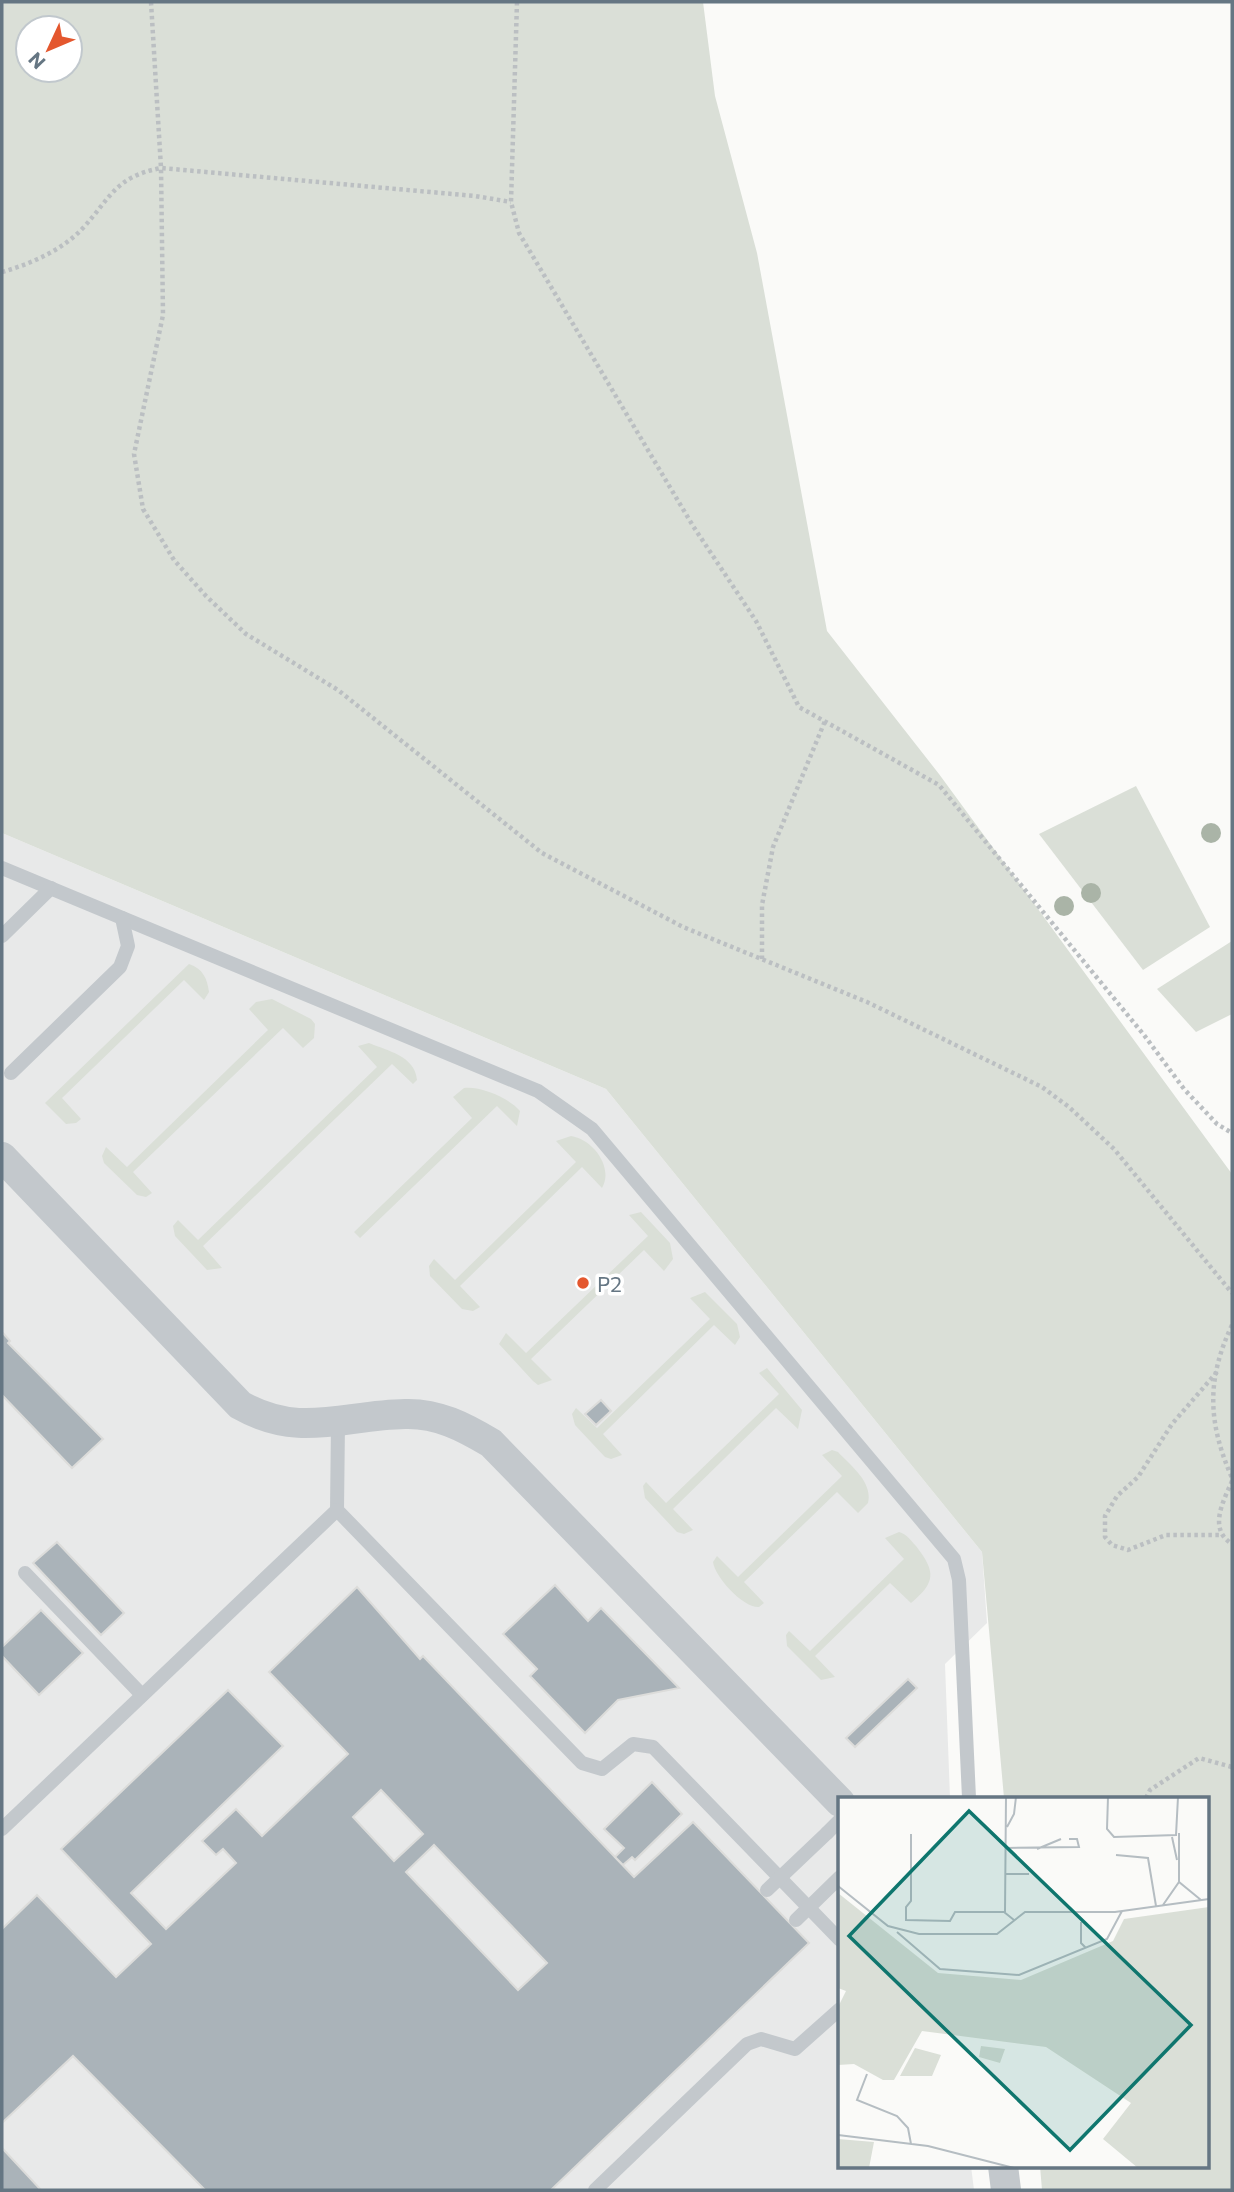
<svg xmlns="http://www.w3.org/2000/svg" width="1234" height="2192" font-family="Commissioner,sans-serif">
<rect width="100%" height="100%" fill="#fafaf8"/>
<!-- built -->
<polygon fill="#e8e9e9" points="2,833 606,1089 982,1552 987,1623 945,1664 950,1798 840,1798 840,2166 971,2166 974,2190 2,2190"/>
<!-- green -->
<g fill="#dadfd7" fill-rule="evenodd">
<path d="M2,2h701l12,94 42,157 70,378 112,143 293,400v1016h-190l-2,-24h168v-368h-204l-22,-246 -376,-463 -604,-256zM70,28v42h-42v-42z"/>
<polygon points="1136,786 1210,927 1143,970 1039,834"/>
<polygon points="1232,941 1232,1014 1196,1032 1157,989"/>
<path d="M189,964c14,5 18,14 20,28l-5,8 -20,-20 -122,118 19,21 -5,4 -10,1 -21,-21z"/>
<polygon points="272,999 311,1019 315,1024 314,1038 303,1048 283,1028 133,1172 152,1193 146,1197 137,1195 104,1163 102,1156 106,1147 127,1167 268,1030 249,1009 256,1002"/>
<path d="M369,1043c19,8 46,13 48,37l-4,4 -21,-20 -189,182 19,22 -15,2 -32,-34 -2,-10 5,-6 20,20 179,-173 -19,-21z"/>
<path d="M464,1088c17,-2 45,10 56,23l-3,15 -20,-20 -137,132 -6,-6 118,-114 -19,-21z"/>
<path d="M571,1136c22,3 43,32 31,52l-20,-21 -122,119 20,21 -7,4 -11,-2 -32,-33 -1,-10 5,-7 21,21 121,-118 -20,-21z"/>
<polygon points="641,1212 670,1243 673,1259 664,1271 644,1250 531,1359 552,1380 538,1385 533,1381 499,1344 506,1333 526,1353 648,1236 629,1215"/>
<polygon points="705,1292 737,1324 740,1337 735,1345 714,1325 603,1434 622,1455 611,1459 605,1457 575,1425 572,1414 576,1408 597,1428 710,1319 690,1298"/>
<polygon points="767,1368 802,1410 798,1429 776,1408 673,1509 693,1530 684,1534 677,1532 645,1498 643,1486 646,1482 666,1503 779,1394 759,1373"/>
<path d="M832,1450l6,2c13,14 35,30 30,51l-10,10 -21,-21 -93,90 20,21 -5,4c-16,1 -44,-30 -46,-45l4,-6 21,21 104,-101 -20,-21z"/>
<path d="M899,1532c8,2 11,8 17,14 20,26 20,36 -5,57l-21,-20 -75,73 20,21 -14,3 -34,-34 -1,-11 3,-4 21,20 94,-92 -19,-21z"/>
</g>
<!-- building -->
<g fill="#aab3b9" stroke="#dcdcda" stroke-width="2" fill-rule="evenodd">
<polygon points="2,1332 10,1341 8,1343 103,1439 72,1468 2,1395"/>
<polygon points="601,1400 611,1411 596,1425 585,1414"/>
<polygon points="57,1542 124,1613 101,1635 33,1563"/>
<polygon points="555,1585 588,1621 601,1608 679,1688 618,1700 585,1733 530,1676 537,1669 503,1634"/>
<path d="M357,1587l63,72 3,-3 211,221 59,-55 116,121 -258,247h-346l-132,-134 -71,67v-194l35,-34 79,82 35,-33 -90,-95 167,-159 55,56 -152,147 35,36 70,-66 -13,-14 -7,6 -14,-14 34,-32 26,27 86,-82 -79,-82zM381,1790l42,44 -29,27 -41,-44zM434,1845l113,118 -29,27 -112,-118z"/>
<polygon points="41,1610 83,1653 39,1695 2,1656 2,1647"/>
<polygon points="908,1679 917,1688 855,1747 846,1738"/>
<polygon points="652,1782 682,1814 635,1860 632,1857 623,1865 615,1857 624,1848 604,1829"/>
<polygon points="2,2148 41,2190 2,2190"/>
</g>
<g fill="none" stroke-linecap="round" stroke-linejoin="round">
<!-- path -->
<g stroke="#bbbfc2" stroke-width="4.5" stroke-dasharray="3.5 3.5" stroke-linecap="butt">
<polyline points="151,2 161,168 163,315 134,454 143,509 174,560 206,596 246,634 338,690 542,853 683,927 867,1002 1042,1087 1069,1107 1114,1149 1232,1293"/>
<polyline points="517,2 511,202 519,233 693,526 756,621 799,707 939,785 1144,1035 1184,1089 1217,1124 1232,1133"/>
<path d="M2,272c28,-8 59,-21 80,-43 29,-31 32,-52 79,-61l314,28 36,6"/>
<polyline points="762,959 762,905 773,847 825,721"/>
<path d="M1232,1325c-26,55 -24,98 0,153"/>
<polyline points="1217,1372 1172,1424 1138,1477 1117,1496 1105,1516 1105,1537 1112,1545 1128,1550 1166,1535 1221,1535"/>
<path d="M1232,1481c-9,21 -24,48 0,63"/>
<polyline points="1146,1798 1150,1790 1199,1758 1232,1767"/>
</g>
<!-- lane -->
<g stroke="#c3c8cc" stroke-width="14">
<polyline points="2,868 538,1091 592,1129 954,1559 959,1580 969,1798"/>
<polyline points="2,936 51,888"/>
<polyline points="11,1073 120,967 128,946 122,918"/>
<polyline points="338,1423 337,1510 582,1763 602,1769 633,1744 653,1747 840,1940"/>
<polyline points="25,1573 142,1695"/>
<polyline points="2,1829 337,1510"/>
<polyline points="827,1833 840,1820"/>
<polyline points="595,2190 747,2044 761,2039 795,2049 840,2009"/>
</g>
<!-- street -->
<g stroke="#c3c8cc" stroke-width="30">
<path d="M2,1157l238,248c60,34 103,10 165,9 33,-1 59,13 86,29l349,359"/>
<polyline points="1003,2166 1006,2190"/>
</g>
<!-- lane-bridge -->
<g stroke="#c3c8cc" stroke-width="14">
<polyline points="767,1890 827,1833"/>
<polyline points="796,1920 840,1877"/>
</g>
</g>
<!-- trees -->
<g fill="#aab4a7">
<circle cx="1211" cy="833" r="10"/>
<circle cx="1091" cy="893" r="10"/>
<circle cx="1064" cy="906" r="10"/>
</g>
<!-- markers -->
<circle fill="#e4572e" stroke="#fff" stroke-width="2.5" cx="583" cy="1283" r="7"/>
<g text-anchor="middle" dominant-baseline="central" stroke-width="7" stroke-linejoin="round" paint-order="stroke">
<!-- poi labels -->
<g font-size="21" fill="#657683" stroke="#fff" text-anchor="start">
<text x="597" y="1283">P2</text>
</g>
</g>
<!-- overview -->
<g transform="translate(838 1797)">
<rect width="371" height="371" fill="#fafaf8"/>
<path d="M0,96l100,80 83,7 92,-39 11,-22 85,-12v261h-71l-35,-29 28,-36 -85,-56 -124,-16 -28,49h-11l-29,-16 -16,1v-58l8,-16 -8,-3zM143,249l24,3 -5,14 -21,-6zM77,251l26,7 -9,21h-32zM0,342l36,3 -5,26h-31z" fill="#dadfd7"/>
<path fill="none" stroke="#b5bdc2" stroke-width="2" d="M270,0l-1,32 7,8 62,-2 2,-38M169,30l7,-13 2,-17M341,36v49M73,37v67l-5,6v13l44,1 5,-9h49l10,8M334,40l5,23M168,51l73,-1 -2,-8h-8M199,52l24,-10M278,58l32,3 8,48M168,77h23M0,89l50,40 31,8h78l28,-22h90l94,-13M325,108l16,-23 22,18M167,115l1,-115M243,125v21l5,5M59,135l43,37 79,6 88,-36 15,-28M29,277l-10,26 40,16 11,12 3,16M0,338l90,11 86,22"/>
<path fill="#0f766e" fill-opacity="0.15" stroke="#0f766e" stroke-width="3.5" d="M131,14l222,214 -121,125 -221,-214z"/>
<rect width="371" height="371" fill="none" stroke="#657683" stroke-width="3.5"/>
</g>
<!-- border -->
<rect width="1234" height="2192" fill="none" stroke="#657683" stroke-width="7"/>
<!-- north arrow -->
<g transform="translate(49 49) rotate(226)"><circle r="33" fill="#ffffff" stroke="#c1c8cd" stroke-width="2"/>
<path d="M0-5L12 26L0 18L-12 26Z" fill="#e4572e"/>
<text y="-10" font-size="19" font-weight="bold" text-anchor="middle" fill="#657683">N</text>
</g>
</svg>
